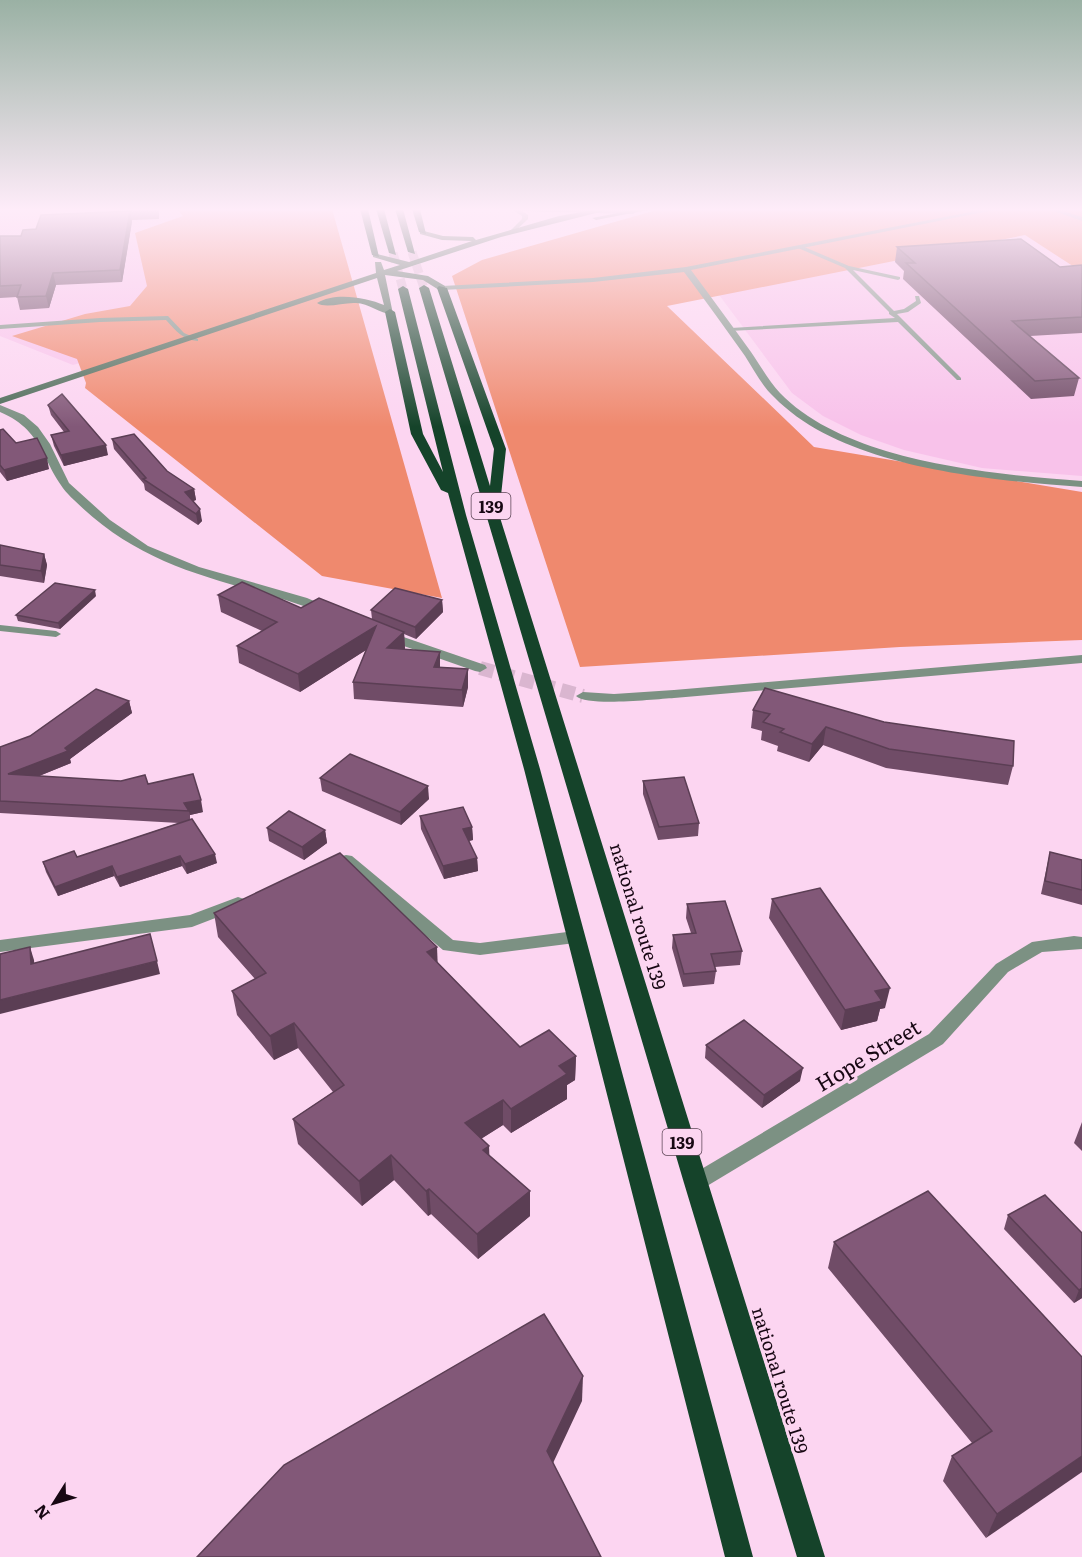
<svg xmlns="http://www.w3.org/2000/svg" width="1082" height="1557" font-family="Literata,serif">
<rect width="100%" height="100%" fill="#fcd5f1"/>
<!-- built -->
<g fill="#f8c2ea">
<polygon points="0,209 187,209 200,326 73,365 0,336"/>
<polygon points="1002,211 1082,267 1082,476 982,468 904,450 861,435 823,416 792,393 705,276"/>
</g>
<!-- forest -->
<g fill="#ef896e">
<polygon points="177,209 332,209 442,598 322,576 85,388 86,383 77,359 12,336 85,314 130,306 147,286 135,233 183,216"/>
<polygon points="660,209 1082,209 1082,272 1025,235 667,306 814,447 1082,492 1082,640 900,647 580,667 452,276 482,260"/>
</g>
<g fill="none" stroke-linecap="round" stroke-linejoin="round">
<!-- minor-tunnel -->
<polyline stroke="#dab6d0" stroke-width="14" stroke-dasharray="14 7" stroke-linecap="butt" points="480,668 583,696"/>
<!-- trunk-tunnel -->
<g stroke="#dab6d0" stroke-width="9" stroke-dasharray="9 4.5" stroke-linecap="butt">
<polyline points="412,252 424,288"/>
<polyline points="393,253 403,289"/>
</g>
<!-- service -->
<g fill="#7c9183" fill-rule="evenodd">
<polygon points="511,209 633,210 636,212 633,214 522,211 528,215 528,219 513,233 510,231 522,219 522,216"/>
<polygon points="798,246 802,246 849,266 900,277 900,279 898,280 853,270 894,311 904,309 916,301 915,296 919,296 921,303 908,312 897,314 961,378 961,380 957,380 898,322 729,331 728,330 731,328 895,318 889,314 889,312 845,268 798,248"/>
<path d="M168,316l16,17 14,6v2c-15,-1 -22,-10 -32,-21l-66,2 -100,7v-4l100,-7z"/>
<polygon points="0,625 56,631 61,634 56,637 0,631"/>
</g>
<!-- minor -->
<g fill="#7c9183" fill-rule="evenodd">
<polygon points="1048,209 1057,209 1082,217 1082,221"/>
<path d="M0,405l24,10 14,12 12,17 19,39 41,37 38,26 51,21 108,31 28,12 -6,4c-19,-5 -38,-13 -57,-18 -78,-22 -138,-37 -198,-96 -33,-31 -26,-68 -74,-88z"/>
<polygon points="386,631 485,665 487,668 480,672 475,671 381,638 379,635"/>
<path d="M1082,655v8l-408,35c-18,1 -87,9 -98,-2l7,-4 31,2 60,-4z"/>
<polygon points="346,855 352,856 453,940 480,943 575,931 581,933 584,937 581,941 575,943 480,955 443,950 344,867 335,866 333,862 335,858"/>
<polygon points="238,897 244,899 246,903 244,907 192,927 0,952 0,940 190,915"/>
<polygon points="1074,936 1082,937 1082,949 1042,952 1008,972 943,1044 702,1189 695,1192 688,1189 685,1183 688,1177 929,1034 996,964 1032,942"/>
</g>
<!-- tertiary -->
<path fill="#7c9183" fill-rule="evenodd" d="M986,209h13l-308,61c20,27 40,54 60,82 9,13 18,29 29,41 67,69 210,81 302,88v6c-94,-7 -239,-19 -308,-90 -12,-11 -20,-27 -29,-41 -20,-28 -40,-56 -61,-84l-91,10 -151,8 -4,-2 4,-2 151,-8 93,-11z"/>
<!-- secondary -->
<g fill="#4b6a56" fill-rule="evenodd">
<path d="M599,209h13l-111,28 -104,34 31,5 17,10v4h-6l-16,-10 -38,-5 8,39c-12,1 -24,-11 -37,-11 -12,-1 -30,6 -39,0 17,-11 49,-6 67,2l-7,-27 -377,126v-6l376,-125 -1,-11h6l3,8 16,-5 -27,-8v-4l36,9 63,-21 -30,-1 -22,-6v-4l23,6 30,1 3,3 83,-24z"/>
<polygon points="638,209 653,209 596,220 592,218"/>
</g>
<!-- trunk -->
<g fill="#15432a" fill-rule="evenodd">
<polygon points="360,209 368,209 379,257 372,255"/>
<polygon points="376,209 384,209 396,255 389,253"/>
<polygon points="395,209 403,209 415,254 408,252"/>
<polygon points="412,209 420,209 426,234 419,232"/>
<polygon points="424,285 429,288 490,486 494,449 437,288 439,286 447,288 506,449 500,505 497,508 825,1557 797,1557 684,1183 419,288"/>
<polygon points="403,286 408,289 466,515 540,769 753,1557 725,1557 524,769 448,493 441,490 411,434 385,312 390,309 395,312 423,434 443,472 398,289"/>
</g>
</g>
<!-- wall -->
<g fill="#704c67">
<polygon points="125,209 159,209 159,219 132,220 122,282 56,285 49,308 20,310 17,297 0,298 0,236 21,236 36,229 125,211"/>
<polygon points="897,247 1060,267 1082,265 1082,333 1030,336 1079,378 1074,396 1031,399 903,279 904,271 895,262"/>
<polygon points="48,405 108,455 64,466 54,446 51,435 64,432 51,415"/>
<polygon points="0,430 16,443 49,469 7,481 0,472"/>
<polygon points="112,439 194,489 196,500 193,501 202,521 198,525 145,490 144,484 114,449"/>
<polygon points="0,545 44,554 47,565 44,583 0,576"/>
<polygon points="218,595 372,619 371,610 442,600 443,612 416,639 404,634 405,649 440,667 468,669 468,687 463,707 354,699 353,682 366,650 300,692 239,663 237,646 262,631 221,612"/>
<polygon points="96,596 60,629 18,621 16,615"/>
<polygon points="129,701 132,713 70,759 71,763 39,776 148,784 203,812 190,815 190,819 217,863 187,874 182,866 120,887 114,876 58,896 46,872 43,862 77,857 179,823 0,813 0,747"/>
<polygon points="753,710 1013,766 1008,785 886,768 823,745 809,762 777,751 778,746 761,740 762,731 751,728"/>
<polygon points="320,778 429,799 401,825 322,791"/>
<polygon points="643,781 699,823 698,836 658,840 643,794"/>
<polygon points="420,816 472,827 473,840 469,841 477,858 478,871 444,879 421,829"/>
<polygon points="267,828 325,830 327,843 304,860 269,841"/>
<polygon points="1050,852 1082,860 1082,905 1041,894"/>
<polygon points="772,899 885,1008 880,1009 877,1021 841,1030 769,918"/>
<polygon points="687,904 742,951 740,965 715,967 716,971 714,984 683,987 672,948 673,935 691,933 686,918"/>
<polygon points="214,913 438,963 520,1047 576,1056 575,1080 567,1085 567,1099 511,1133 503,1125 481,1139 489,1146 489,1156 530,1191 530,1216 478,1259 431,1214 428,1216 394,1180 362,1206 298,1144 293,1119 333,1092 298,1048 274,1060 237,1015 232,991 255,979 218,937"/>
<polygon points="706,1045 800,1081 762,1108 705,1058"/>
<polygon points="1082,1122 1082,1151 1074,1143"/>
<polygon points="1008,1215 1082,1233 1082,1298 1074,1303 1004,1229"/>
<polygon points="834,1242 1082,1357 986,1538 943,1481 952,1456 972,1443 828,1268"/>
</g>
<!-- shaded-wall -->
<g fill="#5b3e54">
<polygon points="130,211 132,222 122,282 120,270"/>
<polygon points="53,273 56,285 49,308 46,296"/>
<polygon points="106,445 108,455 64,466 61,455"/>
<polygon points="47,458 49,469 7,481 4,470"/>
<polygon points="194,489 196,500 187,503 185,492"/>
<polygon points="200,509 202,521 198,525 196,514"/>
<polygon points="44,554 47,565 44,583 41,571"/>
<polygon points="95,590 96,596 60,629 58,623"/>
<polygon points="442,600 443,612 416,639 415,627"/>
<polygon points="376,626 377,643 300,692 298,674"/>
<polygon points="404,632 405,649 387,648"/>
<polygon points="440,652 440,669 434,667"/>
<polygon points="468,669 468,687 463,707 462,690"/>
<polygon points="129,701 132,713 70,759 71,763 12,787 8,774 65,748"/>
<polygon points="826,727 823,745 809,762 812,744"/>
<polygon points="428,786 429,799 401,825 400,812"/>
<polygon points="201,800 203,812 190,815 189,811 184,803"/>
<polygon points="472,827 473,840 463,842 463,829"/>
<polygon points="325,830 327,843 304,860 302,847"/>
<polygon points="215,854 217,863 187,874 185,864"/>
<polygon points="180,856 182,866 120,887 117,877"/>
<polygon points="477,858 478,871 444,879 443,866"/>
<polygon points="112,866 114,876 58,896 55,887"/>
<polygon points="30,947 34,960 35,978 31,964"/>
<polygon points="437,947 438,971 427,952"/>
<polygon points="157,961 160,974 0,1014 0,1000"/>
<polygon points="890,988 885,1008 880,1009 877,1021 841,1030 845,1010 875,991"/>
<polygon points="294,1023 298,1048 274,1060 270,1036"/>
<polygon points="576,1056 575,1080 567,1085 567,1099 511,1133 511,1109 559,1066"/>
<polygon points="803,1068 800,1081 762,1108 764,1095"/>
<polygon points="503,1100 503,1125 466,1148 465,1123"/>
<polygon points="489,1146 490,1171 483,1150"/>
<polygon points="391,1155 394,1180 362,1206 359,1181"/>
<polygon points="429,1189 431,1214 428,1216 426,1191"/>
<polygon points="530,1191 530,1216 478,1259 477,1234"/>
<polygon points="1082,1288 1082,1298 1074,1303 1079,1290"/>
<polygon points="583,1376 582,1401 547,1476 547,1451"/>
<polygon points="1082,1456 1082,1472 986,1538 997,1514"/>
</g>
<!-- building -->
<g fill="#825878" stroke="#5b3e54" stroke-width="1.5">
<polygon points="130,211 120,270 53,273 46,296 17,297 21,285 0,286 0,236 21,236 23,230 36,229 41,215"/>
<polygon points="1021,239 1060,267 1082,265 1082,317 1012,321 1079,378 1035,381 906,263 915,263 897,247"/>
<polygon points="62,394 106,445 61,455 51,435 69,431 48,405"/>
<polygon points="3,429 16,443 37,438 47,458 4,470 0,465 0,430"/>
<polygon points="134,434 167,471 194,489 185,492 200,509 196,514 143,479 146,478 112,439"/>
<polygon points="0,545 44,554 41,571 0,565"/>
<polygon points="242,582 301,608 319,598 404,632 387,648 440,652 434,667 468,669 462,690 353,682 376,626 298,674 237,646 277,622 218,595"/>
<polygon points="55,583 95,590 58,623 16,615"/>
<polygon points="395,588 442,600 415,627 371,610"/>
<polygon points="765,688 884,722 1014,741 1013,766 889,749 826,727 812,744 780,732 784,729 763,722 770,714 753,710"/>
<polygon points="96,689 129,701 65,748 68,751 8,774 121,781 145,775 148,784 193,774 201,800 184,803 189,811 0,801 0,747 30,736"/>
<polygon points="350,754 428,786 400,812 320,778"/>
<polygon points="684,777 699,823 659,827 643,781"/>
<polygon points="463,807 472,827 463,829 477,858 443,866 420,816"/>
<polygon points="289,811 325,830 302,847 267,828"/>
<polygon points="192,819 215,854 185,864 180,856 117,877 112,866 55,887 43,862 74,851 77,857"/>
<polygon points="1050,852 1082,860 1082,890 1045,881"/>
<polygon points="340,853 437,947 427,952 520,1047 549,1030 576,1056 559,1066 567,1074 511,1109 503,1100 465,1123 489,1146 483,1150 530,1191 477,1234 429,1189 426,1191 391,1155 359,1181 293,1119 344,1085 294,1023 270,1036 232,991 266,973 214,913"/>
<polygon points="820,888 890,988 875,991 882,1001 845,1010 772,899"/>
<polygon points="725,901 742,951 711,954 716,971 684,974 673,935 696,933 687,904"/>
<polygon points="150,934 157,961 0,1000 0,954 30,947 31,964"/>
<polygon points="744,1020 803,1068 764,1095 706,1045"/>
<polygon points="928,1191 1082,1357 1082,1456 997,1514 952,1456 992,1431 834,1242"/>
<polygon points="1045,1195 1082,1233 1082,1288 1079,1290 1008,1215"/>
<polygon points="544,1314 583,1376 547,1451 601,1557 197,1557 284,1465"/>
</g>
<!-- sky -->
<linearGradient id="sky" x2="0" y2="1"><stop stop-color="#9ab1a4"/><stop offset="0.49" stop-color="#feecf9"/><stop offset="1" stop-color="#feecf9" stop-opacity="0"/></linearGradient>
<rect width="1082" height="427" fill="url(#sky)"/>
<g text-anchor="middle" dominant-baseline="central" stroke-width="6" stroke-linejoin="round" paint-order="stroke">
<!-- shield labels -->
<g fill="#fcd5f1" stroke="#5c4556" stroke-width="1.5">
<rect x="471.5" y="493" width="39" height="26" rx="4.5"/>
<rect x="662.5" y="1129" width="39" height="26" rx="4.5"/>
</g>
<g font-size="16" font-weight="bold" fill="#170713">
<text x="491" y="506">139</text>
<text x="682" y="1142">139</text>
</g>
<!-- street labels -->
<g font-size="18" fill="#170713" stroke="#fcd5f1">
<text transform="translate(639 916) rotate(73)">national route 139</text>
<text transform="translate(781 1380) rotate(73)">national route 139</text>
</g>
<!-- near-street labels -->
<g font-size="21" fill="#170713" stroke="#fcd5f1">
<text transform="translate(867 1054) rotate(-31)">Hope Street</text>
</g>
</g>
<!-- north arrow -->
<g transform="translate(54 1503) rotate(233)" stroke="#fcd5f1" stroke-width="4.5" paint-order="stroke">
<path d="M0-4.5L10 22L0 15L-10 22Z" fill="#170713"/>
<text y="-9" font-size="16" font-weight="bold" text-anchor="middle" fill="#170713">N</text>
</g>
</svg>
